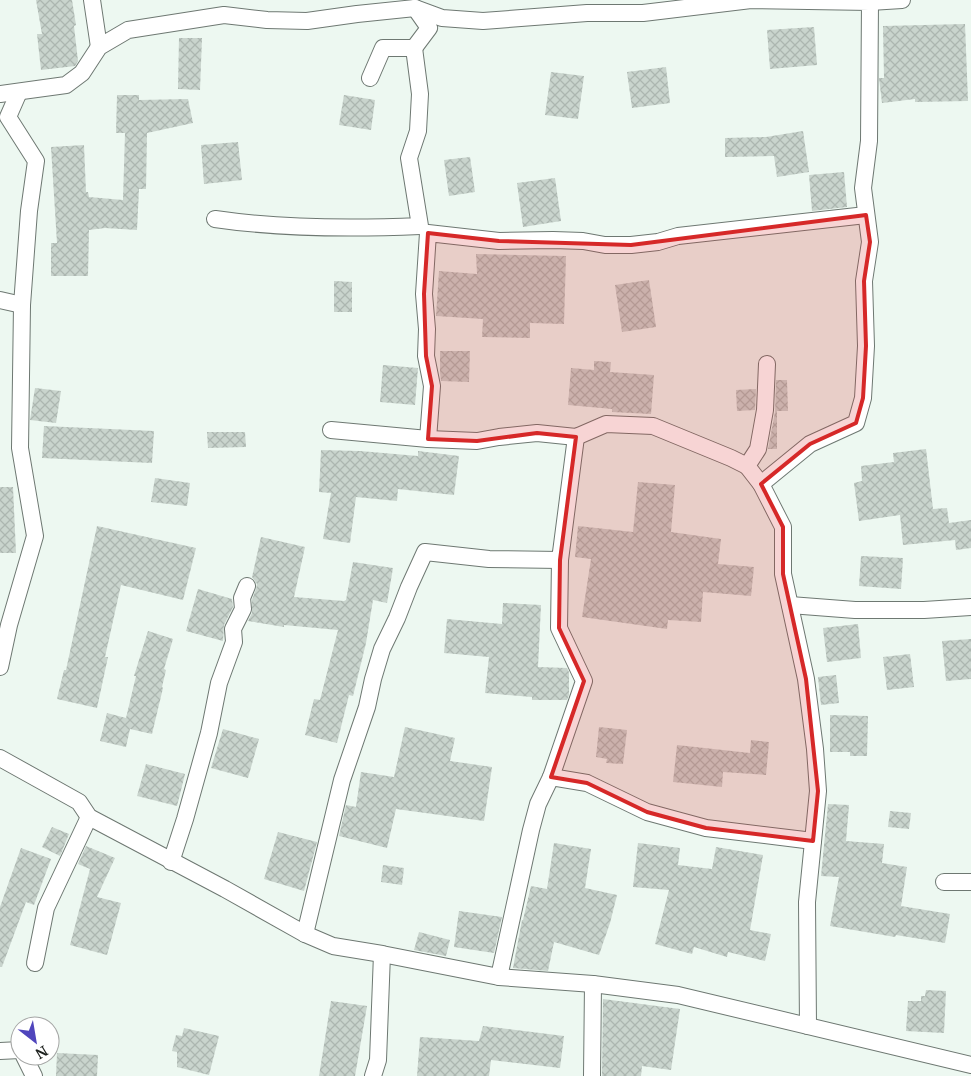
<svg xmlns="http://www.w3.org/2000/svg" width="971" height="1076" font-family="Merriweather,serif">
<defs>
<pattern id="building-cross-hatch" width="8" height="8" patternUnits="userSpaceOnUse" patternTransform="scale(1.25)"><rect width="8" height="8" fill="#c9d4cd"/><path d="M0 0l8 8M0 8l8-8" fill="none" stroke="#acb6b0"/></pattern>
</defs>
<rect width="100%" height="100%" fill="#edf8f1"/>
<!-- building -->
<g fill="url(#building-cross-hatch)">
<polygon points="36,0 72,0 76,25 74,26 78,61 75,66 41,70 37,34 42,34"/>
<polygon points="965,24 968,101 915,102 915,99 882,103 879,78 884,78 883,26"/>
<polygon points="814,27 817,65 770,69 767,30"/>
<polygon points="179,38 202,38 200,90 178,89"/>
<polygon points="666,67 670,103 632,108 627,72"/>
<polygon points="551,72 584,76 578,119 545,115"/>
<polygon points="117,95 139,95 139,100 188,99 193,123 147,133 146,189 139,189 137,230 105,228 89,230 88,276 51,276 51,243 57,243 51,147 84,145 86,192 88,192 89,197 123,200 125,133 116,133"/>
<polygon points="344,95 375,100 371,130 339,125"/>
<polygon points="803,131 809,172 777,177 774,156 725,157 725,138 766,137"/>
<polygon points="238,142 242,180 204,184 201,145"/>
<polygon points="470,157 475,192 449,196 444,160"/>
<polygon points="844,172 847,207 812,211 809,175"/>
<polygon points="555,178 561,221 523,227 517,183"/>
<polygon points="476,254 566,256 564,324 530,323 530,338 482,337 483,319 436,316 439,271 477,274"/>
<polygon points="649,280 656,327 622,332 615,285"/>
<polygon points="334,281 352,282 352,312 334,312"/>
<polygon points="440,351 470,351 469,382 441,381 440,373"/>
<polygon points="594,361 611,362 610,372 654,375 651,414 612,412 612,409 568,405 571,368 594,370"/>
<polygon points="383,365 418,368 415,405 380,402"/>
<polygon points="776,380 787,380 788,411 777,411 777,449 768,449 775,412"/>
<polygon points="35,388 61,391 56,423 30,420"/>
<polygon points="756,389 755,410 737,411 736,390"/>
<polygon points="44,426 154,431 152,463 42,458"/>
<polygon points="207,432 245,432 246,447 208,448"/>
<polygon points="926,449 933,509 947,508 949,523 971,520 971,548 956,550 955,540 903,545 900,515 859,521 854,483 862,481 861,466 894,462 893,453"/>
<polygon points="321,450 360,451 418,456 418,451 459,456 454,495 398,489 397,501 356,497 350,543 323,539 331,493 319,492"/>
<polygon points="155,478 190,483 187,506 151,502"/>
<polygon points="638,482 675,485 671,532 721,539 718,564 754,567 751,596 703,592 701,622 668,620 667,629 582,617 591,559 575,557 578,526 633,532"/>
<polygon points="0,487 13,487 16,553 0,553"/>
<polygon points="97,526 196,548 183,600 121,585 105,657 108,657 97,708 57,699 64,670 66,670"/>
<polygon points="261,537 305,547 294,597 344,601 346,600 353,562 393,568 387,603 373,600 366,643 353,696 349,695 337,743 305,735 314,699 320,700 338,630 284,625 284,627 248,621 252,613 252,600 256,589 257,584 252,577"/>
<polygon points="861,556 903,558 901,589 859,586"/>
<polygon points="198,589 232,599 233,607 224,625 223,641 186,631"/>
<polygon points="503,603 541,605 538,667 567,668 569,672 569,695 567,700 532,700 532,697 485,693 489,657 444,653 447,619 502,624"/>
<polygon points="858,624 861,658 827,662 823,628"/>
<polygon points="148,631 173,639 164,669 166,670 162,687 163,688 152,734 130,729 126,747 100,741 107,713 126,718 136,676 134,676"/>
<polygon points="971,639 971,679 946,681 942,641"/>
<polygon points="910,654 914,687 887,690 883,657"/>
<polygon points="836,675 839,703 821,705 818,677"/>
<polygon points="830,715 868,716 867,756 850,756 850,752 830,752"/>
<polygon points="405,727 455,738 450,761 492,767 484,821 396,809 387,848 339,836 346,805 356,807 361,772 394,777"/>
<polygon points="599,727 627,730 623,764 606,763 607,759 596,757"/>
<polygon points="223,729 259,739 248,778 211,768"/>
<polygon points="751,740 769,742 766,775 723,772 722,787 673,782 677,745 750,753"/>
<polygon points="146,764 185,774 177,806 137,796"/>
<polygon points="828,804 849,805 846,841 884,844 882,863 907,867 901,906 950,914 945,943 896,935 895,937 830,926 839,877 821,876"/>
<polygon points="890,811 911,813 909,829 888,827"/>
<polygon points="52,827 69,834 60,856 42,847"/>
<polygon points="278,832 317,842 304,891 264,879"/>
<polygon points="554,843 591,849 585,888 617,895 610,923 599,955 554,942 548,971 513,968 522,920 523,920 531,886 547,889"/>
<polygon points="638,843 680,848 678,865 712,869 716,847 763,855 750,930 771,934 765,961 728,952 727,957 694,947 692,954 655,944 669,890 633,887"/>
<polygon points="86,846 115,858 97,897 121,903 107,955 70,945 90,869 78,864"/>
<polygon points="21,848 51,859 34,905 26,902 2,967 0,967 0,907"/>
<polygon points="383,865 404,868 402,885 381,882"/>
<polygon points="459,911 502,917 494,953 454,947"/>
<polygon points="419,932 450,940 446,956 414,950"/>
<polygon points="926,990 946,991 944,1033 906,1031 908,1001 921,1001 921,996 925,996"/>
<polygon points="603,999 680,1009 671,1070 642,1066 641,1076 602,1076"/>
<polygon points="331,1001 367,1006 355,1076 319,1076"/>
<polygon points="483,1026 564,1036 560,1068 491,1060 489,1076 417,1076 420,1037 479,1041"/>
<polygon points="184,1028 219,1036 209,1075 177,1067 177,1052 172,1051 176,1035 182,1036"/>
<polygon points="57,1053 98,1055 97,1076 56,1076"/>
</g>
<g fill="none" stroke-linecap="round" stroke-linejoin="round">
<defs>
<g id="street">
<polyline points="92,0 99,47"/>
<polyline points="870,2 902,0"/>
<polyline points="370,78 383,48 414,48 429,28 415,8 442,18 483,21 587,13 643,13 751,0 870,2 869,141 863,188 870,242 864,281 866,346 863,398 856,423 810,444 761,484"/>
<polyline points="0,94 66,85 82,73 99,47 128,30 224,15 267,20 307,21 357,14 415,8"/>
<path d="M215,219c68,10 136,10 205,7l-11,-68 9,-27 2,-37 -6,-46"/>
<polyline points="0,300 22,305"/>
<polyline points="767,364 765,410 758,449 747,466 761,484 783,527 783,574 806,679 815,749 818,791 807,902 808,1026"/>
<polyline points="331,430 428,439 477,441 499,437 537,433 576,437 606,424 653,426 731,458 747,466"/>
<polyline points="428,439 432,386 426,356 427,329 424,294 428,233 499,241 553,240 583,241 605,245 631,245 658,242 678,236 866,215"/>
<polyline points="790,605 855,610 924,610 971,607"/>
<polyline points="0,667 9,625 35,536 20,448 22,305 29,211 36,161 8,117 19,92"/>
<polyline points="0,758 79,802 89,817 225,889 305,934 333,946 382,954 499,977 593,984 678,995 971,1065"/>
<polyline points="551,777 584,681 559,628 560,560"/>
<polyline points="171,862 185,819 209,733 219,683 234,642 233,629 243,609 242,598 247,586"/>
<polyline points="944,882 971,882"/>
<polyline points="305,934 342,780 367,707 373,679 382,649 397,618 409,587 425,552 489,559 560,560 576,437"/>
<polyline points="35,963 46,908 89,817"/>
<polyline points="499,977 531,830 538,804 551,777 587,783 647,812 706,828 813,841"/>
<polyline points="0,1051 20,1050"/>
<polyline points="24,1056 34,1076"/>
<polyline points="373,1076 378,1060 382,954"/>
<polyline points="592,1076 593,984"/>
</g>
</defs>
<!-- street casing -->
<use href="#street" stroke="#6e7872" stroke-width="18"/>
<!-- street -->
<use href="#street" stroke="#fff" stroke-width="16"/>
</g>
<!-- marked area -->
<path fill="#d62828" fill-opacity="0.2" stroke="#d62828" stroke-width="4" stroke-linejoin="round" d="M866,215l4,27 -6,39 2,65 -3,52 -7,25 -46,21 -49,40 22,43v47l23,105 12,112 -5,50 -107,-13 -59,-16 -60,-29 -36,-6 33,-96 -25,-53 1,-68 16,-123 -39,-4 -60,8 -49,-2 4,-53 -6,-30 -2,-62 4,-61 71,8 132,4z"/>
<!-- north arrow -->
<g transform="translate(35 1041) rotate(149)"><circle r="24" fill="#ffffff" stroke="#a5a6a5"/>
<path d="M0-4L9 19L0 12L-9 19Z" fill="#4f45bc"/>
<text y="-8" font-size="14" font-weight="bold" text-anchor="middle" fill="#1d211e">N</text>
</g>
</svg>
